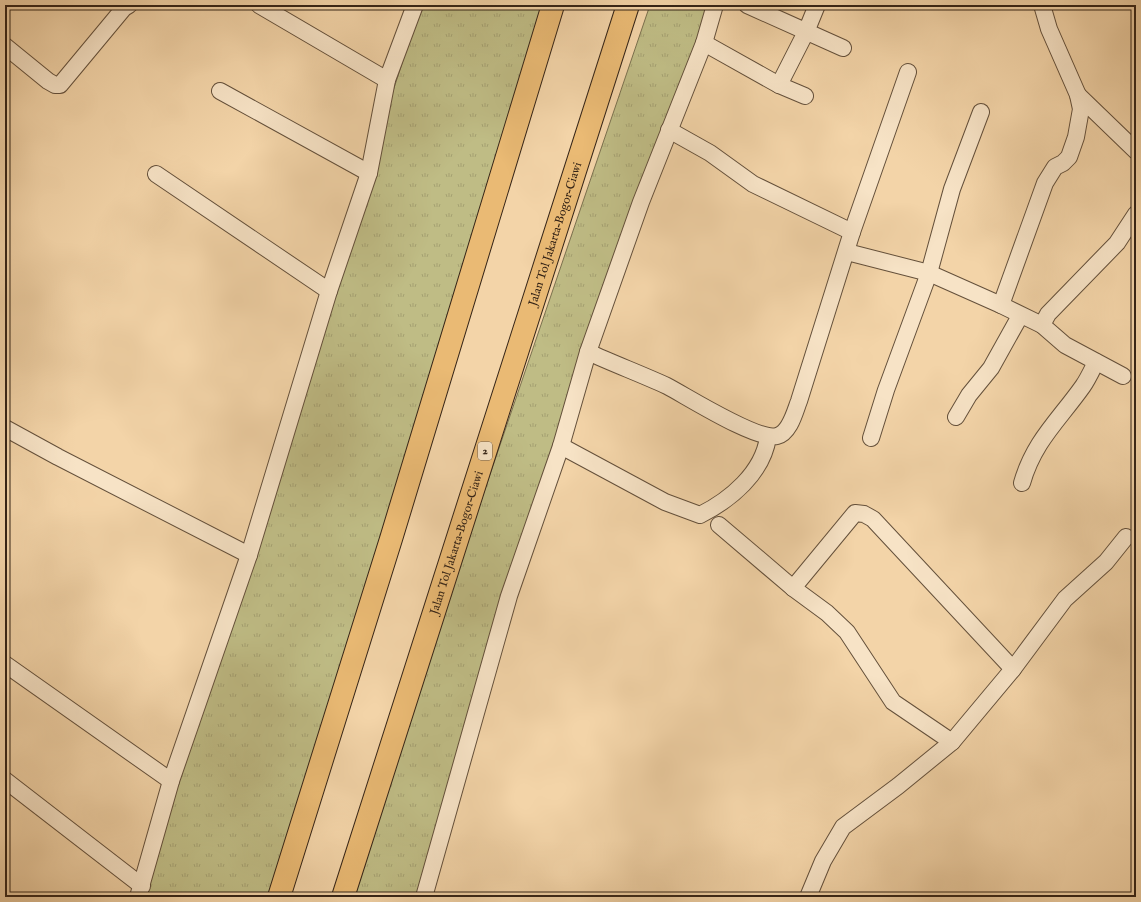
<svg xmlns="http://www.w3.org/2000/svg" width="1141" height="902" font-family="'IM FELL English',serif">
<defs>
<pattern id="grass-tufts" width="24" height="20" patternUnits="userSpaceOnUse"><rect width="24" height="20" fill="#bfbc85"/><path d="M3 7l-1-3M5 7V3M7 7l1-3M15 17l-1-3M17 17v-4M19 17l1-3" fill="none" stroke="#a5a172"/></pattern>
</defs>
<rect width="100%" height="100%" fill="#f3d4a8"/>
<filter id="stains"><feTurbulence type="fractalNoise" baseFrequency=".005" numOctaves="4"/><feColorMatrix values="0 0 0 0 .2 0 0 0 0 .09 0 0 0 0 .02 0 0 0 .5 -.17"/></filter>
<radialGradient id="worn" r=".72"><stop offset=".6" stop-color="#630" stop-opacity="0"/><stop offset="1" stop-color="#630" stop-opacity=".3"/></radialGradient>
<!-- grass -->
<g fill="url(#grass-tufts)" stroke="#7a704e">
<polygon points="421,5 553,5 279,897 131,897"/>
<polygon points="650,5 715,5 588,352 424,897 346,897"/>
</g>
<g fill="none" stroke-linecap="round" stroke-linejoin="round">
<defs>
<g id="minor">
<polyline points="259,5 387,80"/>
<polyline points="747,5 843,48"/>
<polyline points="704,43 779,85 805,96"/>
<polyline points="5,46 48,81 55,85 60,85 124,8 129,5"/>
<polyline points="779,85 806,32 817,5"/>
<polyline points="220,91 369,173"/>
<polyline points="1078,95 1136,151"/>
<polyline points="669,130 710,153 753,184 852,232"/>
<polyline points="156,174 329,291"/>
<polyline points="847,252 929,273 1001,305 1042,325 1065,345 1123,376"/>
<polyline points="1001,305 1045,183 1055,167 1063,163 1069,157 1076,137 1081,109 1078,95 1049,29 1042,5"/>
<polyline points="1042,325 1048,314 1117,243 1136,214"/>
<path d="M588,352c26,12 53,22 79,34 21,11 90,55 110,50 13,-3 18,-25 22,-35l53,-169 56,-160"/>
<polyline points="956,417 969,395 991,368 1020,316"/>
<polyline points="5,428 58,457 249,555"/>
<polyline points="871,438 886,390 929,273 952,189 981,112"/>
<path d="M561,446l104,56 35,13c30,-15 63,-42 68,-78"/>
<path d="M1022,483c12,-42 37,-63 61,-97 5,-7 9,-16 13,-24"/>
<polyline points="719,525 793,588 827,613 847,632 893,702 952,742"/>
<polyline points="793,588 855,513 864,514 873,519 1013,669"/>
<polyline points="5,664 171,781"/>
<polyline points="5,780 142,886"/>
<polyline points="138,897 171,781 249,555 329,291 369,173 387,80 415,5"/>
<polyline points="424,897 509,596 561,446 588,352 641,202 704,43 715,5"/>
<polyline points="808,897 823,861 843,827 898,786 952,742 1013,669 1065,599 1106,562 1126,537"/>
</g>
<g id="motorway">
<polyline points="279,897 391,539 553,5"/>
<path id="s1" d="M343,897l285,-892"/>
</g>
</defs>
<!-- minor casing -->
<use href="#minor" stroke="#64503b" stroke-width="18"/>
<!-- motorway casing -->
<use href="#motorway" stroke="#352417" stroke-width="24"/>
<!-- minor -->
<use href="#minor" stroke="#f7e3c6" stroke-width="16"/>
<!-- motorway -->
<use href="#motorway" stroke="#eaba74" stroke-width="22"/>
</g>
<g text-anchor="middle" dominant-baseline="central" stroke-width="3" stroke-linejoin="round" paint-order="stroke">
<!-- shield labels -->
<rect fill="#f7e3c6" stroke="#6f5d4c" stroke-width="1" x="478" y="442" width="14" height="18" rx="3"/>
<g font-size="11" font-weight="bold" fill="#352417">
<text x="485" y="451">2</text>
</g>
<!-- street labels -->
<g font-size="12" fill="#352417" stroke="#f7e3c6">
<text stroke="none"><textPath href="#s1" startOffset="696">Jalan Tol Jakarta–Bogor–Ciawi</textPath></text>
<text stroke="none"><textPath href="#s1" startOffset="372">Jalan Tol Jakarta–Bogor–Ciawi</textPath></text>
</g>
</g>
<!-- margin -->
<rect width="1141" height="902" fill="none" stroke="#f3d4a8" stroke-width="20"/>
<rect x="6" y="6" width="1129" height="890" fill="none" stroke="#352417" stroke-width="2"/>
<rect x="10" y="10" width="1121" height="882" fill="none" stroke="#352417"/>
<rect width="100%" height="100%" filter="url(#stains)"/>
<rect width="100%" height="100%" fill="url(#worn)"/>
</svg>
